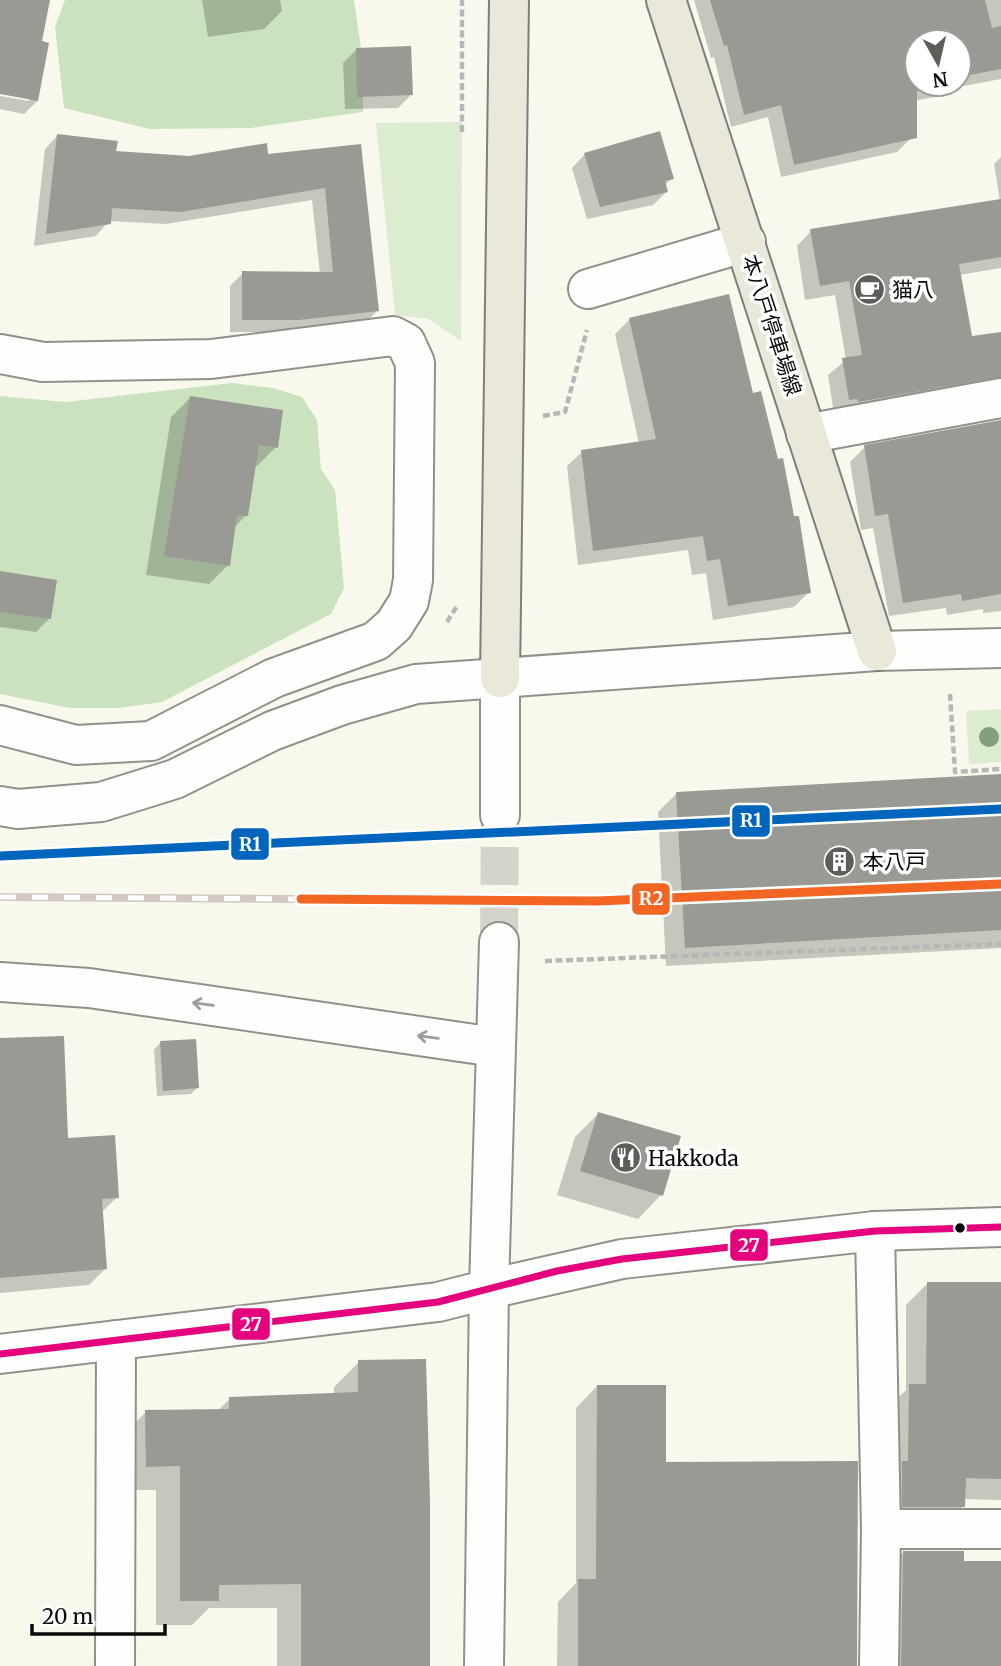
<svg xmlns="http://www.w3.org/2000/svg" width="1001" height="1666" font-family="Merriweather,'Noto Sans JP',serif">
<rect width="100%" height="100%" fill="#f8f8ed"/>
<!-- green -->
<g fill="#dcecd0">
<polygon points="462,122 461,341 429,319 395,315 376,123"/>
<polygon points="1001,709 1001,762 969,764 966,711"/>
</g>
<!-- forest -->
<g fill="#cbe2bf">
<polygon points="65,0 354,0 363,62 363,112 251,128 150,129 64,108 55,27"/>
<polygon points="232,383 273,388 302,397 317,420 321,469 335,490 344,588 331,614 162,702 119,708 70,708 0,694 0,396 65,402"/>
</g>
<!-- shadow -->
<g fill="#0003" fill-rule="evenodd">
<polygon points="0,0 48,0 40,43 37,101 24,114 0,109 0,96 29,101 29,98 0,93"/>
<polygon points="202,0 280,0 282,11 264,29 208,37"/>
<path d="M694,0h307v79l-59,11 -7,7 -32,6 7,36 -13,13 -116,25 -13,-60 -37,10 -17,-70 -3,1zM917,42h42v42h-42z"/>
<polygon points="356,50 411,95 398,108 345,109 343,63"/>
<polygon points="57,136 114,153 190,158 267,156 359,146 377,311 365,323 285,332 230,332 230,286 243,273 320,274 312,200 166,224 109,221 96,236 34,246 45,149"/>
<polygon points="585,154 672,178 664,186 666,192 653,205 587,219 572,168"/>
<polygon points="1001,157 1001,268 959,275 971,338 1001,334 1001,397 834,414 828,375 846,360 835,295 805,300 797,246 811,231 1000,201 994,164"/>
<polygon points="630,319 751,396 777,461 809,592 794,607 713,620 706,573 692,575 688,550 578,565 567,466 582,452 639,444 615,334"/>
<polygon points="190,398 276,447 257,466 254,466 246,515 234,528 228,565 209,584 146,575 171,417"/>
<polygon points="1001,422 1001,611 983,613 983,609 947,615 946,608 889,616 873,528 861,530 850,462 865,447"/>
<polygon points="0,573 50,618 36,632 0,627"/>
<polygon points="1001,776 1001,948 666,966 658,812 677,793"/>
<polygon points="0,1040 66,1140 117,1197 101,1213 106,1268 89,1285 0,1293"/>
<polygon points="160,1043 197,1088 191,1094 157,1096 154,1050"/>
<polygon points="598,1114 661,1195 638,1219 557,1195 575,1137"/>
<polygon points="927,1284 1001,1284 1001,1500 963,1499 963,1506 942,1528 882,1528 889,1407 906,1390 906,1305"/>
<polygon points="359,1362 428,1666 277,1666 277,1608 209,1608 192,1625 156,1625 156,1490 122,1490 121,1437 146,1412 217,1411 230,1399 334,1395 334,1387"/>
<polygon points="597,1386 664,1464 855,1666 557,1666 558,1602 576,1583 576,1408"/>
<polygon points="903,1553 962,1562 1001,1562 1001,1666 881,1666 882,1574"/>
</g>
<!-- building -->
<g fill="#9a9a94">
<polygon points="0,0 50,0 42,41 49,43 38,101 0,94"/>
<polygon points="710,0 985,0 992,28 1001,26 1001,69 959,77 959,42 917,42 917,84 950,85 917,91 917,138 794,165 781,105 744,115 727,45 724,46"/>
<polygon points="411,46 413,95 357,97 356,48"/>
<polygon points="660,131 674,179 665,181 668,192 600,207 584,153"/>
<polygon points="57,134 118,141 116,151 189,156 267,143 268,154 361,144 379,311 299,320 242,320 242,271 333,272 325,188 180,212 112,208 111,224 46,234"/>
<polygon points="1001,199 1001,257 959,264 972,336 1001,332 1001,377 858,402 857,399 849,400 842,358 862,355 849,281 820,286 810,229"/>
<polygon points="729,294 753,393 761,391 778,459 783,458 794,516 799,516 811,593 728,606 720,559 707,561 703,536 593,551 581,450 656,439 629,318"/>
<polygon points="190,396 283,410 278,448 259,445 248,516 237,515 230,566 164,556"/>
<polygon points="1001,420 1001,594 962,601 961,594 903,603 888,514 875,516 864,445"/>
<polygon points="0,571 57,580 51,619 0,612"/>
<polygon points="1001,774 1001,930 685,948 676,792"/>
<polygon points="64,1036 68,1138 115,1135 119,1198 102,1199 107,1269 0,1278 0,1038"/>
<polygon points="196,1039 199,1088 163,1091 160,1041"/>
<polygon points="598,1112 681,1136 663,1196 580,1171"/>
<polygon points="927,1282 1001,1282 1001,1479 966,1478 965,1507 902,1507 902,1461 908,1461 909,1384 926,1384"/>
<polygon points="426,1359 430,1502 430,1666 301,1666 301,1584 219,1585 219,1601 180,1601 180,1466 146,1467 145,1410 229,1409 229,1397 358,1392 358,1360"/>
<polygon points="597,1385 666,1385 666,1462 858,1461 857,1666 578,1666 578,1579 596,1579"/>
<polygon points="903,1551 964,1551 964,1561 1001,1561 1001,1666 901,1666"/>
</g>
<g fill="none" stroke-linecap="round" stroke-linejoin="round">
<!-- tertiary-tunnel -->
<polyline stroke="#d4d4cb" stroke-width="38" stroke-dasharray="38 19" stroke-linecap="butt" points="499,942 500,815"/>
<defs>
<g id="minor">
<polyline points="588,289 746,242"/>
<polyline points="0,354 43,362 211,359 393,336 406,343 415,363 413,580 409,601 394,625 376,641 274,678 151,741 76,745 0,725"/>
<polyline points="806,434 1001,398"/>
<polyline points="0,806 18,809 101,802 175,779 272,731 342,705 416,684 500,678"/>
<polyline points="0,982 89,988 495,1047"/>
<polyline points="875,1231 881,1529 879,1666"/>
<polyline points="0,1354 438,1302 489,1289"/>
<polyline points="881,1529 1001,1529"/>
<polyline points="115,1666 116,1340"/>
</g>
<g id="tertiary">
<polyline points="500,815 500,678 877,651 1001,648"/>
<polyline points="489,1289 622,1259 875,1231 1001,1227"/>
<polyline points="484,1666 489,1289 499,942"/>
</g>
<g id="primary">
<polyline points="666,0 877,651"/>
<polyline points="500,678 509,0"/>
</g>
</defs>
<!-- minor casing -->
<use href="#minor" stroke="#91918c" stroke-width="42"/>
<!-- tertiary casing -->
<use href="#tertiary" stroke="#91918c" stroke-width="42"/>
<!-- primary casing -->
<use href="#primary" stroke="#7e7e7a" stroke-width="42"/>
<!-- path -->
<g stroke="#b7b7b5" stroke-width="4.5" stroke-dasharray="7 3.5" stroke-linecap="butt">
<polyline points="462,132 462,0"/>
<polyline points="543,416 565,412 587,330"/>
<polyline points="447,622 457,606"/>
<polyline points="950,694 955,772 1001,769"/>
<polyline points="545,961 1001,944"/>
</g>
<!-- minor -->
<use href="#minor" stroke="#fefefc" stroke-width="38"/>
<!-- tertiary -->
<use href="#tertiary" stroke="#fefefc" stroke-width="38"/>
<!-- primary -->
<use href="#primary" stroke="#e9e8d9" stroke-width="38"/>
<defs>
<polyline id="rail" points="0,897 597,901 1001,884"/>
</defs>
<!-- rail casing -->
<use href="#rail" stroke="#d3c8c4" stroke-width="8"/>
<!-- rail -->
<use href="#rail" stroke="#fff" stroke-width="5" stroke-dasharray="16" stroke-linecap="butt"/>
<defs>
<polyline id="bus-1" points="0,1354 438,1302 557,1271 622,1259 875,1231 1001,1227"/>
</defs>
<!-- bus-1 casing -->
<use href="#bus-1" stroke="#fff" stroke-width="12"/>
<!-- bus-1 -->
<use href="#bus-1" stroke="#e5007d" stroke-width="7"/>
<defs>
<polyline id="rail-1" points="0,856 1001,809"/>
<polyline id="rail-2" points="301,899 597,901 1001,884"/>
</defs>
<!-- rail-1 casing -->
<use href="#rail-1" stroke="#fff" stroke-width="14"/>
<!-- rail-2 casing -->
<use href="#rail-2" stroke="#fff" stroke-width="14"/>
<!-- rail-1 -->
<use href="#rail-1" stroke="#0065bd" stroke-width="9"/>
<!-- rail-2 -->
<use href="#rail-2" stroke="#f26522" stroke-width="9"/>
</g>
<!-- trees -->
<circle fill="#83a07e" cx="989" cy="737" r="10"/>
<!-- one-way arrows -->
<defs><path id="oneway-shaft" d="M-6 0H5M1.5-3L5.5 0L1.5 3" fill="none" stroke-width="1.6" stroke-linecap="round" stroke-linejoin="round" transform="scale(1.75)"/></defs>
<g stroke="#9c9c9b">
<use href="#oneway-shaft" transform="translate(203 1004) rotate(-172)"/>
<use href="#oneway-shaft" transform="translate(428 1037) rotate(-172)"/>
</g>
<!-- icons -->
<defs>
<symbol id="cafe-disc" viewBox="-11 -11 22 22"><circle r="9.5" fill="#5d5d59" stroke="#fff"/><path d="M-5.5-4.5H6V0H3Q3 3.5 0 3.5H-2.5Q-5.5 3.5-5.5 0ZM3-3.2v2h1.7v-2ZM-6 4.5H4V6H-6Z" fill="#fff"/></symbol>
<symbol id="building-disc" viewBox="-11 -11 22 22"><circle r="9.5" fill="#5d5d59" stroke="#fff"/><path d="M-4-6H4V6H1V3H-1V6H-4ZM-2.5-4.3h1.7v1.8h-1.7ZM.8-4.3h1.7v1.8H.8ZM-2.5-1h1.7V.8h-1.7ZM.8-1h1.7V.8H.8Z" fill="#fff"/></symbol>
<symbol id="restaurant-disc" viewBox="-11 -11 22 22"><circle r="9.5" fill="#5d5d59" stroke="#fff"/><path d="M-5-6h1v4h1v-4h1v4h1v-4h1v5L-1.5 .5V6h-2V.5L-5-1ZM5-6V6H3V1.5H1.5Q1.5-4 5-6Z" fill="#fff"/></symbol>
</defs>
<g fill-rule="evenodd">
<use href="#cafe-disc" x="852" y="272" width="35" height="35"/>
<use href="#building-disc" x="822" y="844" width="35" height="35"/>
<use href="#restaurant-disc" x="608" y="1140" width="35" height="35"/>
</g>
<!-- markers -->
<circle fill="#0a0a0a" stroke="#fff" stroke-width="2.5" cx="960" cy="1228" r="6"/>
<g text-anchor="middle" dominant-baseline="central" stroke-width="7" stroke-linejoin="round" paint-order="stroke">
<!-- poi labels -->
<g font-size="21" fill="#0a0a0a" stroke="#fff" text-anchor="start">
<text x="892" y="289">猫八</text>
<text x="863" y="861">本八戸</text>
<text x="648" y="1158">Hakkoda</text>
</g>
<!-- street labels -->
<g font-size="21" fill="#0a0a0a" stroke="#fff">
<text transform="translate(772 325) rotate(72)">本八戸停車場線</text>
</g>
</g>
<g stroke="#fff" stroke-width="2.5">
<rect x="731" y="804" width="40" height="34" rx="7" fill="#0065bd"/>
<rect x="230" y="827" width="40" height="34" rx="7" fill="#0065bd"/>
<rect x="631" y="882" width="40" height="34" rx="7" fill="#f26522"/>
<rect x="729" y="1228" width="40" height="34" rx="7" fill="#e5007d"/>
<rect x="231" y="1307" width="40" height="34" rx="7" fill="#e5007d"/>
</g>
<g font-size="19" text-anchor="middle" font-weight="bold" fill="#fff">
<text x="751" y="827">R1</text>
<text x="250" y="851">R1</text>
<text x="651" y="905">R2</text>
<text x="749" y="1252">27</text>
<text x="251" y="1331">27</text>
</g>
<!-- north arrow -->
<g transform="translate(938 63) rotate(172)"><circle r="33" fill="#ffffff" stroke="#9d9d9d" stroke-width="2"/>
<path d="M0-5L12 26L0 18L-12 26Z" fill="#5d5d59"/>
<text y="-10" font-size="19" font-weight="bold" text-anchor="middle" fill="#0a0a0a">N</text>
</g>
<!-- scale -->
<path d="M32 1624v10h133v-10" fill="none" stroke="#0a0a0a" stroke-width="3.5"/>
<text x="42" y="1624" font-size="21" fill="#0a0a0a" stroke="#ffffff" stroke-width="5" paint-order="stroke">20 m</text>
</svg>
